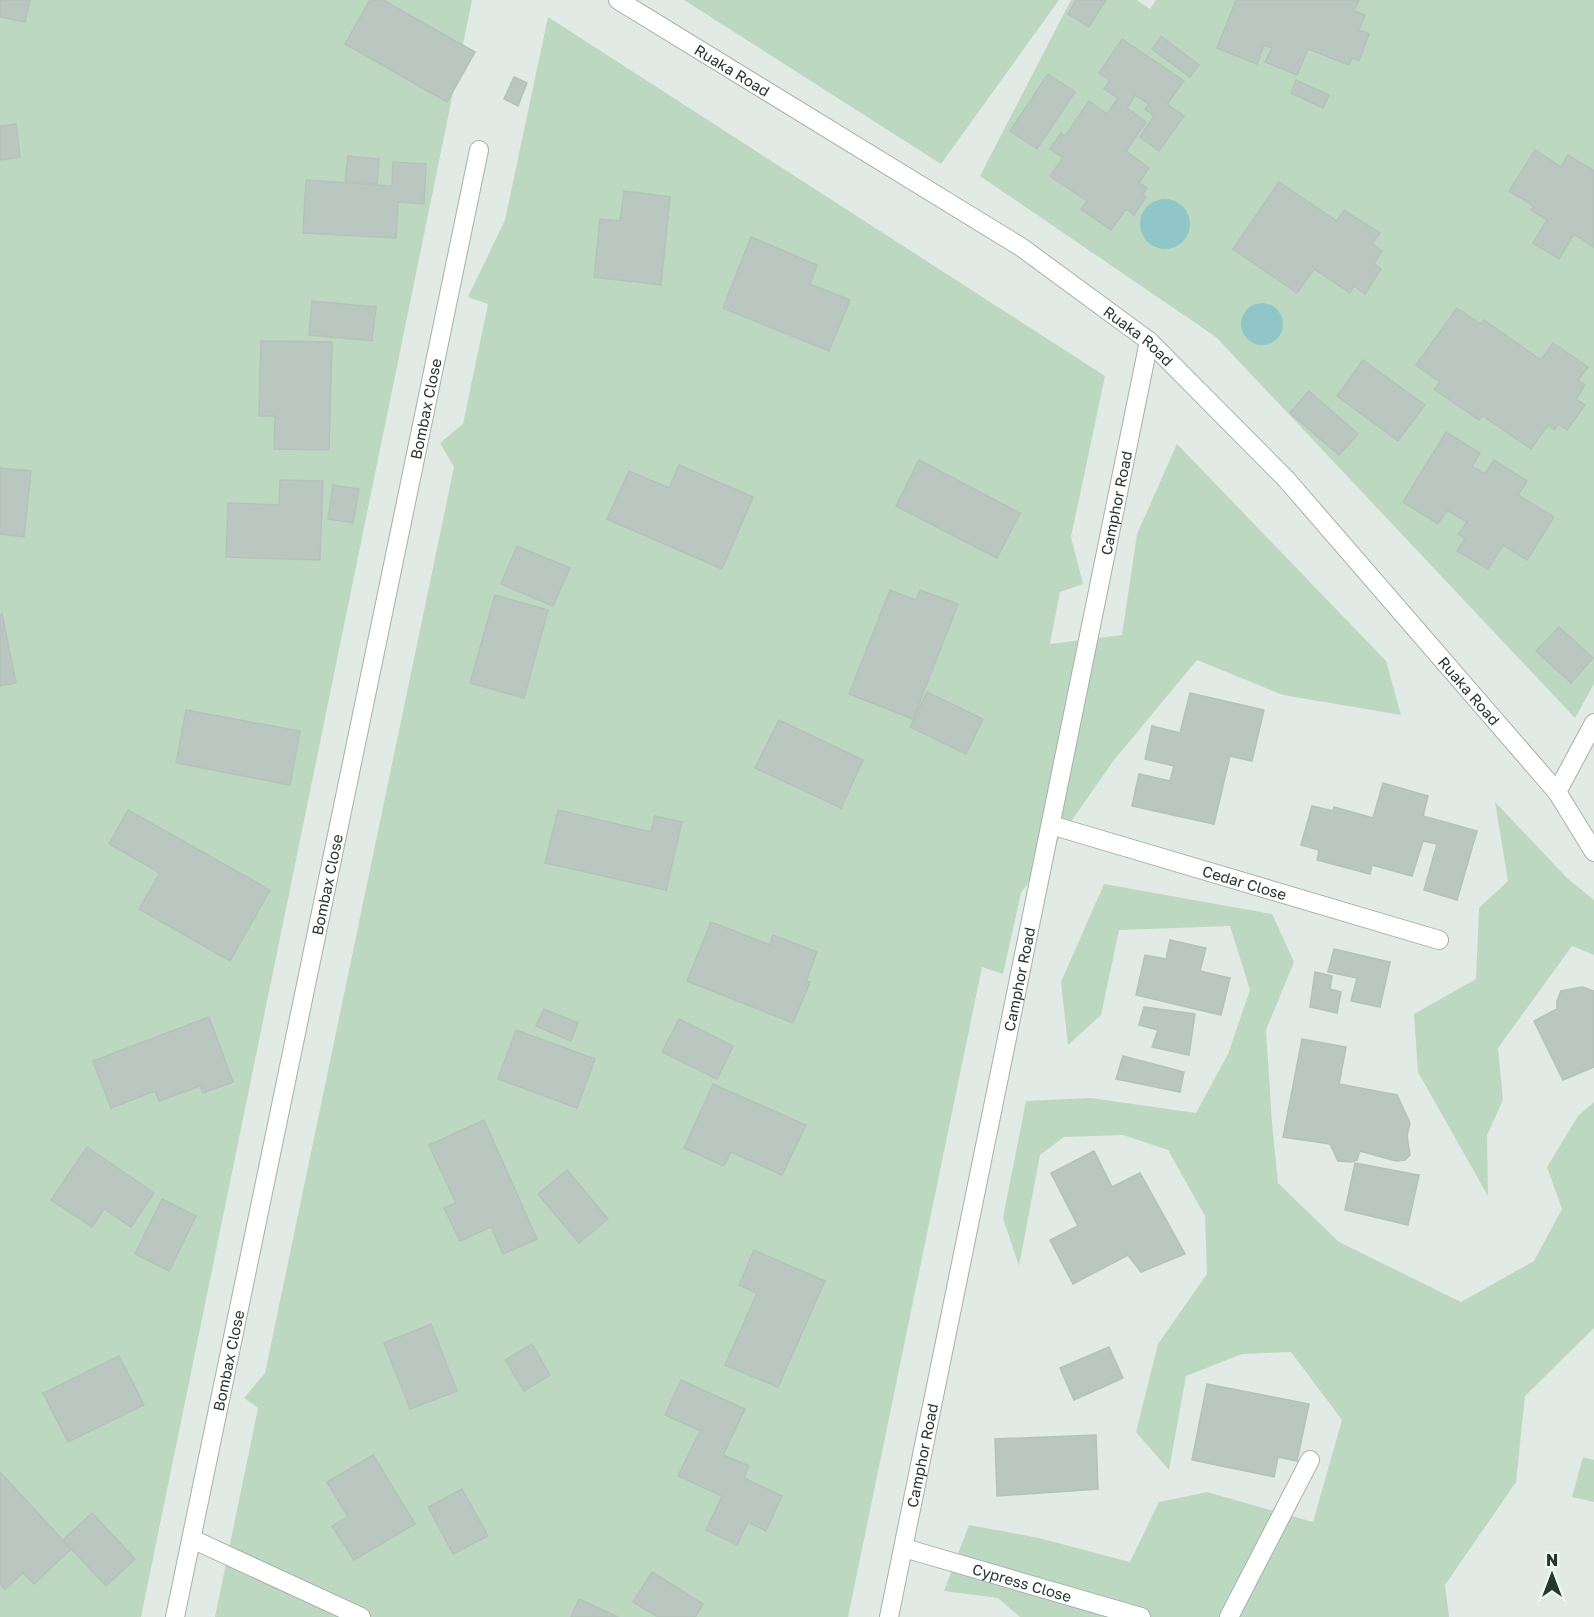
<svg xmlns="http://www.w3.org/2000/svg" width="1594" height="1617" font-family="'Golos Text',sans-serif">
<rect width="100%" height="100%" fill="#e1eae5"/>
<!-- green -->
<g fill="#bdd8c1">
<polygon points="0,0 472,0 141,1617 0,1617"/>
<polygon points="684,0 1059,0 941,164"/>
<polygon points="1071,0 1137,0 1150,9 1156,0 1594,0 1594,684 1575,718 1216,337 980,176"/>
<polygon points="548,17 1105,376 1071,537 1083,584 1060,592 1050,644 1122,635 1137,534 1177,444 1386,661 1401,715 1283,695 1197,660 1114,760 1021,893 1003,974 982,967 848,1617 215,1617 258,1408 244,1398 265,1373 454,467 440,443 463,424 488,304 468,297 505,220"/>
<polygon points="1495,802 1567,878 1594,900 1594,955 1572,946 1498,1048 1503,1100 1487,1135 1488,1196 1418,1072 1414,1014 1476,979 1479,908 1508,881"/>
<polygon points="1104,884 1272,914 1294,962 1266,1030 1272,1123 1278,1183 1339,1242 1461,1302 1534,1261 1562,1209 1547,1167 1578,1116 1594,1102 1594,1328 1525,1396 1516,1482 1445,1585 1449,1617 1020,1617 998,1598 944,1591 969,1525 1039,1538 1130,1562 1159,1502 1207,1492 1313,1522 1342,1420 1291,1352 1242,1354 1186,1376 1169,1470 1136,1432 1158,1344 1207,1274 1205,1216 1168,1150 1123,1135 1064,1137 1040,1155 1019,1266 1003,1218 1026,1101 1091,1098 1196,1113 1228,1054 1250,990 1230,926 1119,930 1101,1015 1068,1045 1061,982"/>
<polygon points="1583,1457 1594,1460 1594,1502 1572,1497"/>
</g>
<!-- water -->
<g fill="#90c6c8">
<circle cx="1165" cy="224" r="25"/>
<circle cx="1262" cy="324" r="21"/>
</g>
<!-- building -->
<g fill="#bac7c0" stroke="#b4c2bb" stroke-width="1.5">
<polygon points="0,0 30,0 25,22 0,17"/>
<polygon points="370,0 383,0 475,52 447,102 345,44"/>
<polygon points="1076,0 1106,0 1089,27 1068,14"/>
<polygon points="1236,0 1359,0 1354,11 1365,15 1359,30 1369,34 1359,61 1352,58 1349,65 1308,49 1297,75 1265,62 1272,48 1264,45 1257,64 1217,48"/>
<polygon points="1161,36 1199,65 1190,77 1152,49"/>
<polygon points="1122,39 1184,81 1167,104 1184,116 1159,151 1140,137 1154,116 1145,109 1149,104 1135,95 1127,108 1146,122 1126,151 1149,168 1139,183 1147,188 1143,194 1146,197 1134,215 1126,209 1111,230 1081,209 1087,201 1050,176 1063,158 1050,149 1061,133 1065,136 1089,101 1107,114 1118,98 1104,89 1110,80 1099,73"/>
<polygon points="1048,74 1075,92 1037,149 1010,131"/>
<polygon points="514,77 527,83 518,106 504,99"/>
<polygon points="1296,80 1329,95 1323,108 1291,93"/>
<polygon points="16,124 20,157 0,160 0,126"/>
<polygon points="1535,150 1561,167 1568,155 1594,171 1594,247 1574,234 1559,259 1533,243 1547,220 1531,210 1534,206 1509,191"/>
<polygon points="348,156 379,159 377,184 345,181"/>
<polygon points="393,162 426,164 424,204 398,202 396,238 303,233 306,180 392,186"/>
<polygon points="1279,182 1337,221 1344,210 1380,233 1372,244 1382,251 1374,264 1381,269 1365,294 1354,286 1350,293 1314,269 1297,293 1233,249"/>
<polygon points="624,191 670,197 661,285 594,277 600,219 620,221"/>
<polygon points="751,237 817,265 810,284 850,300 829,351 723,308"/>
<polygon points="312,301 376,307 372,341 309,335"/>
<polygon points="1457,308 1481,324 1484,320 1541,360 1553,343 1588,367 1578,380 1585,385 1576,399 1585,405 1567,430 1558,424 1554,430 1548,425 1531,449 1483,416 1479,420 1434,389 1440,382 1416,365"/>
<polygon points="261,341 332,342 329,450 274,449 275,416 259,416"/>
<polygon points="1363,360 1425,405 1398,441 1337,396"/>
<polygon points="1309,391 1358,434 1339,455 1290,413"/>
<polygon points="1446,432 1480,453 1472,466 1485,474 1494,460 1527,481 1518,495 1554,517 1527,560 1503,545 1488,569 1457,551 1465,539 1458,534 1467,522 1447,510 1438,524 1403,502"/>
<polygon points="919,460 1020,513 997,558 896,506"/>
<polygon points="679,465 753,497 722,569 607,519 629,471 669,488"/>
<polygon points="0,468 31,471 24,537 0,534"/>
<polygon points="280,480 323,481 320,560 226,557 228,503 279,505"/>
<polygon points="333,485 359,489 353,523 328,519"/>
<polygon points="517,546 570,568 553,606 501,584"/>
<polygon points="890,590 916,600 920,590 958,604 913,719 849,694"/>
<polygon points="495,595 548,610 524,698 470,683"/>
<polygon points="2,614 16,683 0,686 0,615"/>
<polygon points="1559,627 1593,658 1571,683 1536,651"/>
<polygon points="927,692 983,719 966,754 910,727"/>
<polygon points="1190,693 1264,710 1252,761 1230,756 1214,824 1132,806 1139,774 1170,781 1174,766 1145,759 1152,726 1180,733"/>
<polygon points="186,710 300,731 290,785 176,763"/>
<polygon points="779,720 863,760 841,808 755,768"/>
<polygon points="1383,783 1428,796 1423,816 1477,831 1457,900 1424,890 1437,844 1423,841 1412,876 1372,865 1370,874 1317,860 1319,850 1301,845 1312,806 1333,811 1334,807 1373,818"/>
<polygon points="128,810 270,890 230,961 139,909 160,873 109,844"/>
<polygon points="558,810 651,832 655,816 682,822 666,890 545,863"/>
<polygon points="711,922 770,945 773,935 817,952 806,981 810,982 793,1023 687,981"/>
<polygon points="1170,940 1206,948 1200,971 1230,978 1221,1015 1136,995 1145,955 1166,959"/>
<polygon points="1334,949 1390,962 1380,1007 1351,1001 1357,978 1328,972"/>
<polygon points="1315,972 1332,976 1330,989 1341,992 1337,1013 1310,1007"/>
<polygon points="1582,987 1594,991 1594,1067 1563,1080 1534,1021 1557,1009 1557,1001 1561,991"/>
<polygon points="1144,1007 1195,1014 1189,1055 1152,1047 1158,1030 1139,1025"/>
<polygon points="544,1009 578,1023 571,1041 536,1026"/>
<polygon points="209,1017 233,1082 203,1093 200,1086 159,1101 155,1091 111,1108 93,1061"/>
<polygon points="679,1019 733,1046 717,1079 662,1052"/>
<polygon points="516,1030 595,1059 577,1108 498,1079"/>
<polygon points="1302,1039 1346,1047 1339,1084 1397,1095 1410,1123 1407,1136 1410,1155 1405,1160 1396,1161 1360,1151 1357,1160 1352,1162 1338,1161 1330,1144 1283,1137"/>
<polygon points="1123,1056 1184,1072 1180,1092 1116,1079"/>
<polygon points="713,1084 806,1125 782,1175 731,1152 724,1166 684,1148"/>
<polygon points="484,1120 537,1239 503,1254 491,1227 460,1241 444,1208 456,1203 429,1145"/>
<polygon points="87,1147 154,1193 131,1227 104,1209 92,1227 51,1200"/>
<polygon points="1094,1151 1112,1187 1140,1173 1185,1254 1141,1272 1128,1255 1073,1284 1050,1240 1078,1226 1051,1173"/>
<polygon points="1355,1163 1419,1175 1408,1225 1345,1210"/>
<polygon points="567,1170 608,1219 579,1243 538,1194"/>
<polygon points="162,1199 196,1216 169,1271 135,1254"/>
<polygon points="754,1250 825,1281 778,1387 725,1365 757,1293 739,1285"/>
<polygon points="431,1324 457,1391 410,1409 384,1343"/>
<polygon points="532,1344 550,1375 524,1391 505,1360"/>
<polygon points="1109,1347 1123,1378 1074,1400 1060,1368"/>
<polygon points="119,1356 144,1405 68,1442 43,1393"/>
<polygon points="681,1380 745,1409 723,1455 749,1466 744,1478 782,1496 766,1531 748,1522 737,1545 706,1530 722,1496 678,1476 700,1431 665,1415"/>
<polygon points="1207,1384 1309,1404 1297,1461 1278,1457 1274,1477 1192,1460"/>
<polygon points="1096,1435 1098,1489 997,1496 995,1439"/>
<polygon points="373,1455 415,1524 354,1560 332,1526 348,1517 327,1482"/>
<polygon points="0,1472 71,1549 34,1584 23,1573 5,1589 0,1584"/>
<polygon points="462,1489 488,1536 453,1554 428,1507"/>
<polygon points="92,1513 135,1559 106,1586 63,1540"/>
<polygon points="652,1572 703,1604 695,1617 658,1617 633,1602"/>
<polygon points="579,1599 618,1617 571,1617"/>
</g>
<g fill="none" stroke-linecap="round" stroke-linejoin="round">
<defs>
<g id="minor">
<polyline points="1557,792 1594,852"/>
<path id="s1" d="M1051,825l388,115"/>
<polyline points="192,1539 361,1617"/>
<path id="s2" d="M904,1548l237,69"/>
<path id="s3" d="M175,1617l304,-1467"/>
<path id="s4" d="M889,1617l260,-1276"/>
<polyline points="1229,1617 1310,1460"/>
</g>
<g id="tertiary">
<path id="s5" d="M618,0l403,247 128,94 137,138 271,313 37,-69"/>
</g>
</defs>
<!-- minor casing -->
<use href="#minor" stroke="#a5b1ab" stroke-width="20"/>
<!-- tertiary casing -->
<use href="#tertiary" stroke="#a5b1ab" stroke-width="20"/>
<!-- minor -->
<use href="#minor" stroke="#fff" stroke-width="18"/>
<!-- tertiary -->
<use href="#tertiary" stroke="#fff" stroke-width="18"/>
</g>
<g text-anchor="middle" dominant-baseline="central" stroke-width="4.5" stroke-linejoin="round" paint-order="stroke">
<!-- street labels -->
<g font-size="15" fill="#243830" stroke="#f1f7f3">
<text stroke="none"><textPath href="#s5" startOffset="134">Ruaka Road</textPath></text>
<text stroke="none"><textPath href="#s5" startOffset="620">Ruaka Road</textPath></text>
<text stroke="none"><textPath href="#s3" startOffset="1234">Bombax Close</textPath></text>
<text stroke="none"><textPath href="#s4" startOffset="1137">Camphor Road</textPath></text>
<text stroke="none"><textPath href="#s5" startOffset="1106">Ruaka Road</textPath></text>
<text stroke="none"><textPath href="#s1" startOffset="202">Cedar Close</textPath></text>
<text stroke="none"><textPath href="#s3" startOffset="748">Bombax Close</textPath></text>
<text stroke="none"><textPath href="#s4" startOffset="651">Camphor Road</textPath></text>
<text stroke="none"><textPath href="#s3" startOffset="262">Bombax Close</textPath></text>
<text stroke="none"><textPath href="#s4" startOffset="165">Camphor Road</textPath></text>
<text stroke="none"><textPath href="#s2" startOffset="123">Cypress Close</textPath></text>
</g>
</g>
<!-- north arrow -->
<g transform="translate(1552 1575)" stroke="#f1f7f3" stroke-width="4.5" paint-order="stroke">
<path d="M0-4.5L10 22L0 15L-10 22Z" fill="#243830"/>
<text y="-9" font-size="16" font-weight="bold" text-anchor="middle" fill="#243830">N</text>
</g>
</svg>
